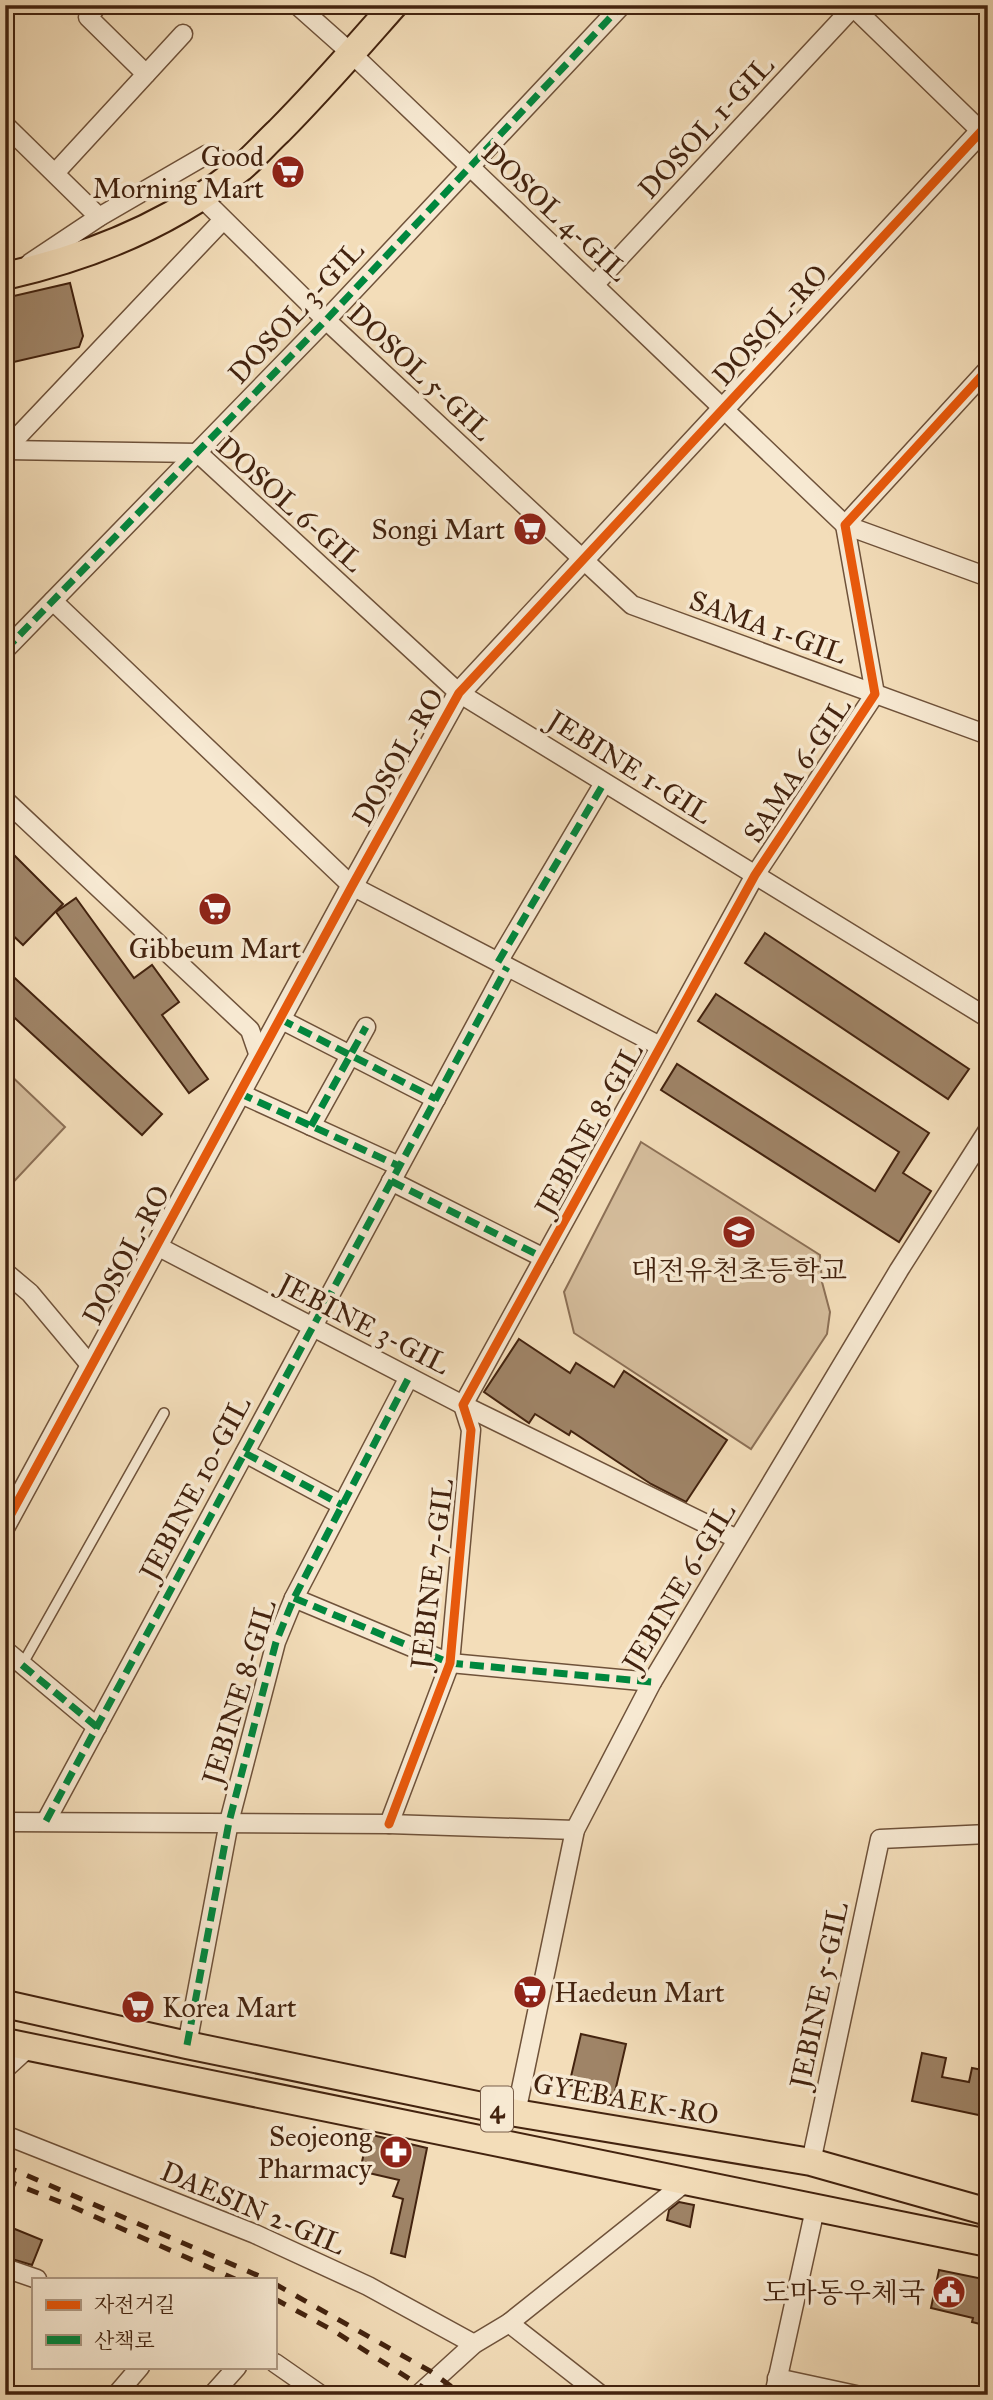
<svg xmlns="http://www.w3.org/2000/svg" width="993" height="2400" font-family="'IM FELL Great Primer','Noto Serif KR',serif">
<rect width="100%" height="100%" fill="#f3ddb9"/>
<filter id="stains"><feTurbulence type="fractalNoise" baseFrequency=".00286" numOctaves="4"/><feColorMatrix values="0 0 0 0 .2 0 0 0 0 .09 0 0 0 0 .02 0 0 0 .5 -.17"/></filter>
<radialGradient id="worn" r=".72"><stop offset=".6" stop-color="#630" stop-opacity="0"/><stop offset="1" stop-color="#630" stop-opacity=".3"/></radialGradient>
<!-- green -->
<g fill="#d5bd9c" stroke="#8c7056" stroke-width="2">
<polygon points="5,1070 65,1127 5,1191"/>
<polygon points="641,1142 820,1255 822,1282 830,1312 827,1334 751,1449 574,1333 564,1292"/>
</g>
<!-- building -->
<g fill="#9f8467" stroke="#43230f" stroke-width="2">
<polygon points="70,283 83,336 79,347 5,364 5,298"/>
<polygon points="5,846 63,904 23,945 5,928"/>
<polygon points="76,898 134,978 152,965 179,1002 162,1015 208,1079 189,1093 56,912"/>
<polygon points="765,933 969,1069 948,1099 745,963"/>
<polygon points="5,969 162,1114 142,1135 5,1009"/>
<polygon points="716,994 929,1133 903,1173 931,1191 899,1242 661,1090 677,1064 875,1191 899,1152 698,1021"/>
<polygon points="519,1339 570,1373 576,1363 614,1387 624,1371 727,1440 686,1502 651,1484 571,1431 569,1435 535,1414 529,1423 484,1392"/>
<polygon points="581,2034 626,2044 614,2096 569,2085"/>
<polygon points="922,2053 946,2058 942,2077 969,2082 972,2068 988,2071 988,2117 912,2101"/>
<polygon points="368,2134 427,2148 405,2257 391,2253 403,2199 393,2196 399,2180 360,2171"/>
<polygon points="679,2202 694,2205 690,2227 667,2220 669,2210"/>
<polygon points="5,2225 42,2240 32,2265 5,2257"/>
<polygon points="939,2270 988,2280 988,2326 972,2322 973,2318 931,2308"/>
</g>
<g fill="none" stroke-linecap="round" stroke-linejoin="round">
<defs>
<polyline id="service" points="22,1665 164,1413"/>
<g id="minor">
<polyline points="98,5 88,17 146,74"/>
<polyline points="297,5 351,53 845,525 988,577"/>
<polyline points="851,5 988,138"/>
<polyline points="5,125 99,217"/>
<polyline points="55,173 183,34"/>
<polyline points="201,197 326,320 632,605 988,735"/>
<polyline points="30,263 99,217 206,155 242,167"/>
<polyline points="594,285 855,5"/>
<polyline points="5,450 198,453 459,693 988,1018"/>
<polyline points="5,450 223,220"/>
<polyline points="53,601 352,886 660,1046"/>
<polyline points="5,650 326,320 622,5"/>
<polyline points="5,800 250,1030 259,1056"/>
<polyline points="498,962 604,783"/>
<polyline points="280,1019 436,1099"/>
<polyline points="239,1093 399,1166"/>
<polyline points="311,1126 366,1027"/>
<polyline points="391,1181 544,1258"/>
<polyline points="157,1246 463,1405 737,1539"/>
<polyline points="5,1272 30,1293 91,1366"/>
<polyline points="245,1453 342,1505"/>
<polyline points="294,1598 450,1663 652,1682"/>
<polyline points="5,1650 97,1727"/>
<polyline points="46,1821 507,967"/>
<polyline points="5,1822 389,1824 575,1830"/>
<polyline points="389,1824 450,1663 471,1430 463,1405 755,875 875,694 845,525 988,369"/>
<polyline points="187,2045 229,1822 276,1642 294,1598 409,1377"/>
<polyline points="5,2069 29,2047"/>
<polyline points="516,2113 575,1830 652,1682 899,1270 988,1130"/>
<polyline points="5,2135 255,2234 368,2286 474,2344"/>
<polyline points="811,2162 880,1839 988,1834"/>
<polyline points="5,2268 37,2279"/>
<polyline points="509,2323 601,2395"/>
<polyline points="275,2363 321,2395"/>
<polyline points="777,2378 856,2395"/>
<polyline points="116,2395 140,2367"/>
<polyline points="212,2395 237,2367"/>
<polyline points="418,2395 474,2344 509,2323 687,2181"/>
<polyline points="774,2395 815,2209"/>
</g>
<polyline id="tertiary" points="5,1525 352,886 459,693 988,124"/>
<g id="primary">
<path d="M5,276c85,-19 168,-53 236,-108 13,-11 25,-25 38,-37 40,-40 77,-83 115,-126"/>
<polyline points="5,2004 187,2045 516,2113 811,2162 988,2212"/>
<polyline points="5,2042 988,2243"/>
</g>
</defs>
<!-- service casing -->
<use href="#service" stroke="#6f523a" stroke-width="12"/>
<!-- minor casing -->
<use href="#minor" stroke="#6f523a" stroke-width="21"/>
<!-- tertiary casing -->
<use href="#tertiary" stroke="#6f523a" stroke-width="24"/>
<!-- primary casing -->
<use href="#primary" stroke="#43230f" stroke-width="30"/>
<!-- service -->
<use href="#service" stroke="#f7e9d2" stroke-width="9"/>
<!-- minor -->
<use href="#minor" stroke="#f7e9d2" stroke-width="18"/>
<!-- tertiary -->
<use href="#tertiary" stroke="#f7e9d2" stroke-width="21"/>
<!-- primary -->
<use href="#primary" stroke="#f3ddb9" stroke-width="26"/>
<!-- rail -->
<g stroke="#43230f" stroke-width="5" stroke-dasharray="12 12" stroke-linecap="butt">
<polyline points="5,2166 266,2279"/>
<polyline points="5,2180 73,2207 235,2279"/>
<polyline points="275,2284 430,2371 463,2395"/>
<polyline points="275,2299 334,2331 435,2395"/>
</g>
<!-- quiet -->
<g stroke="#00873e" stroke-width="7" stroke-dasharray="14 7" stroke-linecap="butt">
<polyline points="5,650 326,320 622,5"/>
<polyline points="498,962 604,783"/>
<polyline points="280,1019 436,1099"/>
<polyline points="239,1093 399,1166"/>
<polyline points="311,1126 366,1027"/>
<polyline points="391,1181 544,1258"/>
<polyline points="245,1453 342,1505"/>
<polyline points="294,1598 450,1663 652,1682"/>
<polyline points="22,1665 97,1727"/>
<polyline points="46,1821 507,967"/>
<polyline points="187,2045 229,1822 276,1642 294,1598 409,1377"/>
</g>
<defs>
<g id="cycleway">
<polyline points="5,1525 352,886 459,693 988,124"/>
<polyline points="389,1824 450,1663 471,1430 463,1405 755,875 875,694 845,525 988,369"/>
</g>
</defs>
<!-- cycleway casing -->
<use href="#cycleway" stroke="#f7e9d2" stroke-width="13"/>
<!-- cycleway -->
<use href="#cycleway" stroke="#e8590c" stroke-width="9"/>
</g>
<!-- icons -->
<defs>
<symbol id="supermarket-disc" viewBox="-11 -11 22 22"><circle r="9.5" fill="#8f2418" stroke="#f7e9d2"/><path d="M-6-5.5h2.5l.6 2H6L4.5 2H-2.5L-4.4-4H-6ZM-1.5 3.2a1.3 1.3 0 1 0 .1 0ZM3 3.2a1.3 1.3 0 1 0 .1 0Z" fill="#fff"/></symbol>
<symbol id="school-disc" viewBox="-11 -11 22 22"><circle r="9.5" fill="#8f2418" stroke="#f7e9d2"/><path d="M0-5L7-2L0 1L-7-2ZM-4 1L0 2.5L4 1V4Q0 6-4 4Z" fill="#fff"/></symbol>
<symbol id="pharmacy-disc" viewBox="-11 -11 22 22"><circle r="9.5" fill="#8f2418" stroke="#f7e9d2"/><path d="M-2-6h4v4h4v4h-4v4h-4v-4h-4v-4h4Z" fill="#fff"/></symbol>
<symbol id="civic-disc" viewBox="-11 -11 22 22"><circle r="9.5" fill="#8f2418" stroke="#f7e9d2"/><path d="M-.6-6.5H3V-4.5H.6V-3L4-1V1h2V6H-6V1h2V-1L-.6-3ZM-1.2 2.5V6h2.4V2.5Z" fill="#fff"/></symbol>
</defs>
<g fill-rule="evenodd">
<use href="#supermarket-disc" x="269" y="153" width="38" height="38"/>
<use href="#supermarket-disc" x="511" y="510" width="38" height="38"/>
<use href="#supermarket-disc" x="196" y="890" width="38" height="38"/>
<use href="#school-disc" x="720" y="1213" width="38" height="38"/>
<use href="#supermarket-disc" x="511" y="1973" width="38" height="38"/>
<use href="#supermarket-disc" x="119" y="1988" width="38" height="38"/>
<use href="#pharmacy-disc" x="377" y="2133" width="38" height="38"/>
<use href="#civic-disc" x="930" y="2273" width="38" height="38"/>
</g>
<g text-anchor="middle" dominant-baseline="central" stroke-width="7" stroke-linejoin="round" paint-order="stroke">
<!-- shield labels -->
<rect fill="#f7e9d2" stroke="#795e4a" stroke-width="2" x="481" y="2086.5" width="32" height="45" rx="5"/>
<g font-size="26" font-weight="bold" fill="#43230f">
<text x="497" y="2109">4</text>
</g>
<!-- street labels -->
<g font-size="28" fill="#43230f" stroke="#f7e9d2">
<text transform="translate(706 127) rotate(-47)">DOSOL 1-GIL</text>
<text transform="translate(555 212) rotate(43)">DOSOL 4-GIL</text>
<text transform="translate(296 312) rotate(-47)">DOSOL 3-GIL</text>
<text transform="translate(770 325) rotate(-47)">DOSOL-RO</text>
<text transform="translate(420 372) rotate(43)">DOSOL 5-GIL</text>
<text transform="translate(290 504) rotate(42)">DOSOL 6-GIL</text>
<text transform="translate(768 627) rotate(20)">SAMA 1-GIL</text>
<text transform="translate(398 757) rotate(-60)">DOSOL-RO</text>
<text transform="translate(630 767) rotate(32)">JEBINE 1-GIL</text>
<text transform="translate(797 770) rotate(-56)">SAMA 6-GIL</text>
<text transform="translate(589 1129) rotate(-61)">JEBINE 8-GIL</text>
<text transform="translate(126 1255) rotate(-62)">DOSOL-RO</text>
<text transform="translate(364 1324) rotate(27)">JEBINE 3-GIL</text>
<text transform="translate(195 1488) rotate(-62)">JEBINE 10-GIL</text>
<text transform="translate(432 1574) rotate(-83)">JEBINE 7-GIL</text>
<text transform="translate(679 1587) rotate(-59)">JEBINE 6-GIL</text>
<text transform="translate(239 1692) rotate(-73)">JEBINE 8-GIL</text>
<text transform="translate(819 1995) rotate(-78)">JEBINE 5-GIL</text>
<text transform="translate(626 2099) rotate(10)">GYEBAEK-RO</text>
<text transform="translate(253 2208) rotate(23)">DAESIN 2-GIL</text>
</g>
<!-- poi labels -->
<g font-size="28" fill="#43230f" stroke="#f7e9d2" text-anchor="end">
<text x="264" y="156">Good<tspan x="264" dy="32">Morning Mart</tspan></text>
<text x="505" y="529">Songi Mart</text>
<text x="215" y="948" text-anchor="middle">Gibbeum Mart</text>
<text x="739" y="1270" text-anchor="middle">대전유천초등학교</text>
<text x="554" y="1992" text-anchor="start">Haedeun Mart</text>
<text x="162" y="2007" text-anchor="start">Korea Mart</text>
<text x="372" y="2136">Seojeong<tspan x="372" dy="32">Pharmacy</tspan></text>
<text x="925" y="2292">도마동우체국</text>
</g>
</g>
<!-- margin -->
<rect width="993" height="2400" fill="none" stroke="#f3ddb9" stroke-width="28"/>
<rect x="7" y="7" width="979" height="2386" fill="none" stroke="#43230f" stroke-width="3.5"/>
<rect x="14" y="14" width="965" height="2372" fill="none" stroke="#43230f" stroke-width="2"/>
<!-- legend -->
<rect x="32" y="2278" width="245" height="91" fill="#f7e9d2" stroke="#af9a84" stroke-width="2"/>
<rect x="46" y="2300" width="35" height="10" fill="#e8590c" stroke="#af9a84" stroke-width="2"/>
<text x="94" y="2312" font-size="21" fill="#43230f">자전거길</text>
<rect x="46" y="2335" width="35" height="10" fill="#00873e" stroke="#af9a84" stroke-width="2"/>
<text x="94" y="2348" font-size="21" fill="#43230f">산책로</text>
<rect width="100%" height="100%" filter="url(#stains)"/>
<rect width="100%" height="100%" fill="url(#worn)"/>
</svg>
